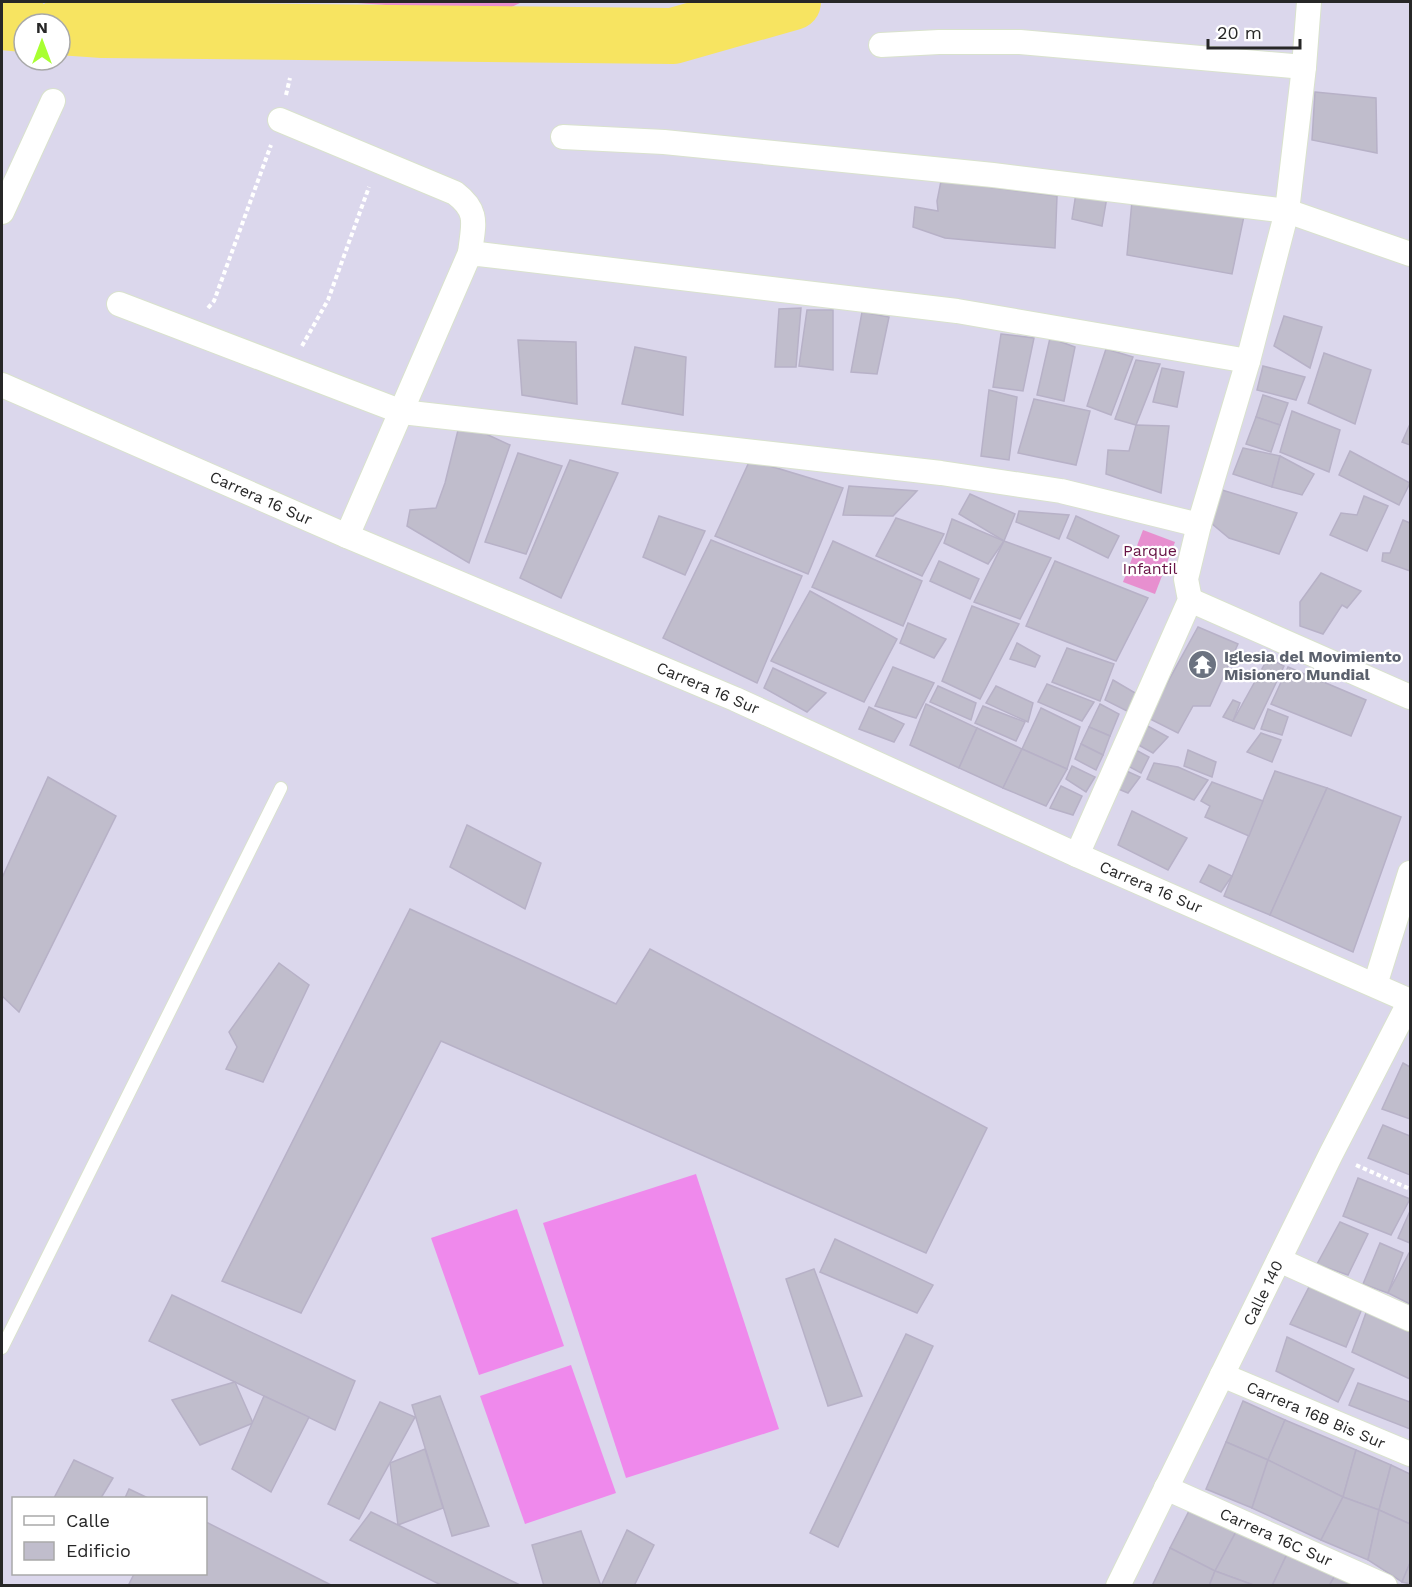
<svg xmlns="http://www.w3.org/2000/svg" width="1412" height="1587" font-family="'Work Sans',sans-serif">
<rect width="100%" height="100%" fill="#dbd7ec"/>
<!-- green -->
<g fill="#e78fcf">
<polygon points="343,2 522,2 499,13"/>
<polygon points="1143,530 1175,542 1155,594 1123,582"/>
</g>
<!-- pitch -->
<g fill="#ef89ec">
<polygon points="696,1174 779,1429 626,1478 543,1223"/>
<polygon points="517,1209 564,1346 479,1375 431,1238"/>
<polygon points="571,1365 616,1493 525,1524 480,1396"/>
</g>
<g fill="none" stroke-linecap="round" stroke-linejoin="round">
<!-- river -->
<g stroke="#f7e461" stroke-width="56">
<polyline points="2,22 24,24"/>
<polyline points="60,27 103,30 673,36 793,2"/>
</g>
</g>
<!-- building -->
<g fill="#c0bdcc" stroke="#b7b1c7" stroke-width="1.5">
<polygon points="1315,92 1376,98 1377,153 1312,140"/>
<polygon points="941,181 1057,196 1055,248 945,238 913,227 915,207 938,211 937,201"/>
<polygon points="1076,193 1107,197 1102,226 1072,219"/>
<polygon points="1132,201 1244,216 1232,274 1127,255"/>
<polygon points="801,308 796,367 775,367 779,309"/>
<polygon points="807,310 833,310 833,370 799,366"/>
<polygon points="862,312 889,317 877,374 851,372"/>
<polygon points="1284,316 1322,327 1310,368 1274,346"/>
<polygon points="1001,334 1034,338 1023,391 993,387"/>
<polygon points="1050,338 1075,347 1064,401 1037,395"/>
<polygon points="518,340 576,342 577,404 522,395"/>
<polygon points="635,347 686,357 683,415 622,404"/>
<polygon points="1106,349 1133,357 1111,415 1087,406"/>
<polygon points="1324,353 1371,370 1355,424 1308,403"/>
<polygon points="1136,360 1160,364 1136,425 1115,419"/>
<polygon points="1263,366 1305,377 1296,400 1257,390"/>
<polygon points="1162,368 1184,372 1177,407 1153,402"/>
<polygon points="989,390 1017,397 1009,460 981,456"/>
<polygon points="1263,395 1288,403 1280,425 1256,417"/>
<polygon points="1034,399 1090,411 1076,465 1018,453"/>
<polygon points="1292,411 1340,430 1329,472 1280,452"/>
<polygon points="1256,417 1280,425 1271,452 1246,444"/>
<polygon points="460,422 510,445 469,563 407,526 410,510 436,508 445,483"/>
<polygon points="1410,424 1410,445 1402,442"/>
<polygon points="1136,425 1169,426 1161,493 1106,474 1108,450 1129,451"/>
<polygon points="1243,448 1280,456 1272,487 1233,474"/>
<polygon points="1350,451 1410,483 1399,505 1339,475"/>
<polygon points="518,453 562,466 526,554 485,542"/>
<polygon points="1280,456 1314,474 1302,495 1272,487"/>
<polygon points="570,460 618,473 561,598 520,578"/>
<polygon points="750,460 843,488 808,574 715,536"/>
<polygon points="849,486 917,491 893,516 843,515"/>
<polygon points="1222,490 1297,513 1279,554 1229,538 1211,523"/>
<polygon points="970,494 1015,514 1004,541 959,514"/>
<polygon points="1364,496 1388,506 1367,551 1330,535 1341,513 1357,515"/>
<polygon points="1019,511 1069,515 1059,539 1016,522"/>
<polygon points="659,516 705,531 685,575 643,557"/>
<polygon points="1076,516 1119,536 1108,558 1067,538"/>
<polygon points="896,518 944,534 922,576 876,556"/>
<polygon points="952,519 1004,541 988,564 944,543"/>
<polygon points="1403,520 1410,523 1410,571 1382,561 1383,553 1390,553"/>
<polygon points="711,540 802,576 757,683 663,638"/>
<polygon points="833,541 922,581 903,626 812,587"/>
<polygon points="1004,541 1051,558 1020,619 974,602"/>
<polygon points="939,561 979,579 970,599 930,581"/>
<polygon points="1055,561 1148,598 1116,661 1026,626"/>
<polygon points="1321,573 1361,591 1347,608 1342,605 1323,634 1300,626 1300,602"/>
<polygon points="810,591 897,639 864,702 771,661"/>
<polygon points="972,606 1019,624 980,699 942,681"/>
<polygon points="908,623 946,639 934,658 900,643"/>
<polygon points="1198,627 1238,644 1210,706 1193,706 1178,733 1148,718"/>
<polygon points="1017,643 1040,656 1035,667 1010,659"/>
<polygon points="1067,648 1114,664 1100,701 1052,682"/>
<polygon points="1268,658 1284,666 1254,729 1233,721"/>
<polygon points="893,667 934,683 916,718 875,706"/>
<polygon points="1288,667 1366,700 1351,736 1271,704"/>
<polygon points="773,668 826,693 807,712 764,688"/>
<polygon points="1113,680 1137,694 1127,711 1105,700"/>
<polygon points="1047,684 1094,702 1082,721 1038,702"/>
<polygon points="938,686 976,703 971,720 930,702"/>
<polygon points="996,686 1033,703 1028,722 986,703"/>
<polygon points="1233,700 1240,703 1233,721 1223,717"/>
<polygon points="926,704 977,728 959,768 910,745"/>
<polygon points="1100,704 1119,714 1110,736 1089,727"/>
<polygon points="983,706 1025,722 1016,741 975,723"/>
<polygon points="869,707 904,724 894,742 859,729"/>
<polygon points="1041,708 1080,727 1067,769 1022,749"/>
<polygon points="1268,709 1288,717 1282,735 1261,729"/>
<polygon points="1142,723 1168,737 1153,753 1131,741"/>
<polygon points="1089,727 1110,736 1103,755 1081,744"/>
<polygon points="977,728 1022,749 1003,788 959,768"/>
<polygon points="1261,733 1281,740 1272,762 1247,752"/>
<polygon points="1081,744 1103,755 1096,770 1075,759"/>
<polygon points="1132,748 1149,757 1141,773 1126,765"/>
<polygon points="1022,749 1067,769 1046,806 1003,788"/>
<polygon points="1188,750 1216,762 1212,777 1184,766"/>
<polygon points="1154,763 1178,767 1208,780 1194,800 1147,779"/>
<polygon points="1072,766 1095,777 1086,792 1066,779"/>
<polygon points="1122,769 1140,777 1128,793 1116,788"/>
<polygon points="1275,771 1327,788 1270,915 1224,896"/>
<polygon points="48,777 116,816 19,1012 2,996 2,878"/>
<polygon points="1212,782 1263,801 1249,836 1205,817 1210,806 1201,801"/>
<polygon points="1061,786 1082,796 1073,815 1050,808"/>
<polygon points="1327,788 1401,817 1353,952 1270,915"/>
<polygon points="1132,811 1187,838 1168,870 1118,845"/>
<polygon points="467,825 541,863 525,909 450,867"/>
<polygon points="1209,865 1232,876 1221,892 1200,882"/>
<polygon points="410,909 616,1004 650,949 987,1128 926,1253 441,1041 301,1313 222,1281"/>
<polygon points="279,963 309,985 263,1082 226,1069 237,1047 229,1032"/>
<polygon points="1403,1063 1410,1067 1410,1119 1382,1109"/>
<polygon points="1383,1125 1410,1136 1410,1175 1368,1158"/>
<polygon points="1358,1178 1410,1199 1391,1235 1343,1216"/>
<polygon points="1410,1211 1410,1243 1398,1238"/>
<polygon points="1340,1222 1368,1234 1348,1275 1317,1264"/>
<polygon points="835,1239 933,1285 917,1313 820,1272"/>
<polygon points="1380,1243 1403,1253 1388,1293 1363,1284"/>
<polygon points="1409,1253 1410,1253 1410,1304 1388,1293"/>
<polygon points="814,1269 862,1396 828,1406 786,1279"/>
<polygon points="1310,1285 1364,1304 1346,1347 1290,1324"/>
<polygon points="172,1295 355,1381 335,1430 149,1341"/>
<polygon points="1367,1310 1410,1327 1410,1379 1352,1352"/>
<polygon points="906,1334 933,1346 838,1547 810,1533"/>
<polygon points="1287,1337 1354,1369 1338,1402 1276,1371"/>
<polygon points="235,1382 253,1423 200,1445 172,1400"/>
<polygon points="1358,1383 1410,1402 1410,1429 1349,1405"/>
<polygon points="264,1396 309,1417 271,1492 232,1469"/>
<polygon points="440,1396 489,1526 452,1536 412,1405"/>
<polygon points="1243,1401 1285,1420 1268,1460 1226,1442"/>
<polygon points="380,1402 415,1417 359,1519 328,1504"/>
<polygon points="1285,1420 1356,1450 1343,1497 1268,1460"/>
<polygon points="1226,1442 1268,1460 1252,1508 1206,1489"/>
<polygon points="425,1449 443,1508 398,1525 390,1463"/>
<polygon points="1356,1450 1391,1465 1379,1510 1343,1497"/>
<polygon points="74,1460 113,1478 101,1498 54,1498"/>
<polygon points="1268,1460 1343,1497 1321,1540 1252,1508"/>
<polygon points="1391,1465 1410,1474 1410,1524 1379,1510"/>
<polygon points="129,1489 148,1498 125,1498"/>
<polygon points="1343,1497 1379,1510 1368,1560 1321,1540"/>
<polygon points="1191,1507 1237,1530 1215,1571 1170,1548"/>
<polygon points="1379,1510 1410,1524 1410,1563 1402,1582 1368,1560"/>
<polygon points="371,1512 398,1525 522,1586 443,1586 350,1540"/>
<polygon points="206,1522 333,1586 128,1586 134,1574 206,1574"/>
<polygon points="627,1530 654,1545 634,1586 601,1586"/>
<polygon points="1237,1530 1288,1552 1272,1586 1256,1586 1215,1571"/>
<polygon points="581,1531 601,1586 544,1586 532,1545"/>
<polygon points="1170,1548 1215,1571 1209,1586 1152,1586"/>
<polygon points="1288,1552 1337,1572 1329,1586 1272,1586"/>
<polygon points="1410,1563 1410,1584 1402,1582"/>
<polygon points="1215,1571 1256,1586 1209,1586"/>
<polygon points="1337,1572 1368,1586 1329,1586"/>
</g>
<g fill="none" stroke-linecap="round" stroke-linejoin="round">
<defs>
<polyline id="service" points="2,1348 281,788"/>
<g id="minor">
<polyline points="881,45 939,42 1020,42 1304,67"/>
<path d="M280,120l175,73c25,19 18,32 15,60"/>
<polyline points="563,137 664,142 993,175 1287,211 1410,254"/>
<polyline points="2,212 53,101"/>
<polyline points="119,304 402,412 941,473 1061,491 1199,525"/>
<polyline points="2,385 347,536 735,699 1077,855 1410,1001"/>
<polyline points="347,536 470,253 957,311 1248,361"/>
<polyline points="1190,600 1410,697"/>
<polyline points="1077,855 1190,600 1186,579 1199,525 1248,361 1287,211 1304,67 1309,2"/>
<polyline points="1375,985 1410,873"/>
<polyline points="1279,1260 1410,1319"/>
<polyline points="1222,1375 1410,1454"/>
<polyline points="1166,1488 1385,1586"/>
<polyline points="1118,1586 1331,1154 1410,1001"/>
</g>
</defs>
<!-- service casing -->
<use href="#service" stroke="#d9e2cd" stroke-width="14"/>
<!-- minor casing -->
<use href="#minor" stroke="#d9e2cd" stroke-width="26"/>
<!-- path -->
<g stroke="#fff" stroke-width="4" stroke-dasharray="4.5 3" stroke-linecap="butt">
<polyline points="286,95 290,78"/>
<polyline points="208,308 214,301 271,145"/>
<polyline points="302,346 328,300 369,187"/>
<polyline points="1356,1165 1410,1189"/>
</g>
<!-- service -->
<use href="#service" stroke="#fff" stroke-width="12"/>
<!-- minor -->
<use href="#minor" stroke="#fff" stroke-width="24"/>
</g>
<!-- icons -->
<defs>
<symbol id="temple-disc" viewBox="-11 -11 22 22"><circle r="9.5" fill="#6b7280" stroke="#fff"/><path d="M0-6L5-2H3V0L6.5 2.5H4V6H1.5V3h-3V6H-4V2.5H-6.5L-3 0V-2H-5Z" fill="#fff"/></symbol>
</defs>
<g fill-rule="evenodd">
<use href="#temple-disc" x="1186" y="648" width="33" height="33"/>
</g>
<g text-anchor="middle" dominant-baseline="central" stroke-width="4.5" stroke-linejoin="round" paint-order="stroke">
<!-- street labels -->
<g font-size="16" fill="#272727" stroke="#fff">
<text transform="translate(261 498) rotate(24)">Carrera 16 Sur</text>
<text transform="translate(708 688) rotate(23)">Carrera 16 Sur</text>
<text transform="translate(1151 887) rotate(23)">Carrera 16 Sur</text>
<text transform="translate(1263 1293) rotate(-64)">Calle 140</text>
<text transform="translate(1316 1415) rotate(23)">Carrera 16B Bis Sur</text>
<text transform="translate(1276 1537) rotate(24)">Carrera 16C Sur</text>
</g>
<!-- park labels -->
<g font-size="16" fill="#681446" stroke="#fff">
<text x="1150" y="550">Parque<tspan x="1150" dy="18">Infantil</tspan></text>
</g>
<!-- worship labels -->
<g font-size="16" font-weight="bold" fill="#5b616d" stroke="#fff" text-anchor="start">
<text x="1224" y="656">Iglesia del Movimiento<tspan x="1224" dy="18">Misionero Mundial</tspan></text>
</g>
</g>
<!-- border -->
<rect width="1412" height="1587" fill="none" stroke="#272727" stroke-width="6"/>
<!-- legend -->
<rect x="12" y="1497" width="195" height="78" fill="#ffffff" stroke="#a9a9a9" stroke-width="1.5"/>
<rect x="24" y="1516" width="30" height="9" fill="#ffffff" stroke="#a9a9a9" stroke-width="1.5"/>
<text x="66" y="1527" font-size="18" fill="#272727">Calle</text>
<rect x="24" y="1542" width="30" height="18" fill="#c0bdcc" stroke="#a9a9a9" stroke-width="1.5"/>
<text x="66" y="1557" font-size="18" fill="#272727">Edificio</text>
<!-- north arrow -->
<g transform="translate(42 42)"><circle r="28" fill="#ffffff" stroke="#a9a9a9" stroke-width="1.5"/>
<path d="M0-4.5L10 22L0 15L-10 22Z" fill="#a8ff31"/>
<text y="-9" font-size="16" font-weight="bold" text-anchor="middle" fill="#272727">N</text>
</g>
<!-- scale -->
<path d="M1208 39v9h92v-9" fill="none" stroke="#272727" stroke-width="3"/>
<text x="1217" y="39" font-size="18" fill="#272727" stroke="#ffffff" stroke-width="4.5" paint-order="stroke">20 m</text>
</svg>
